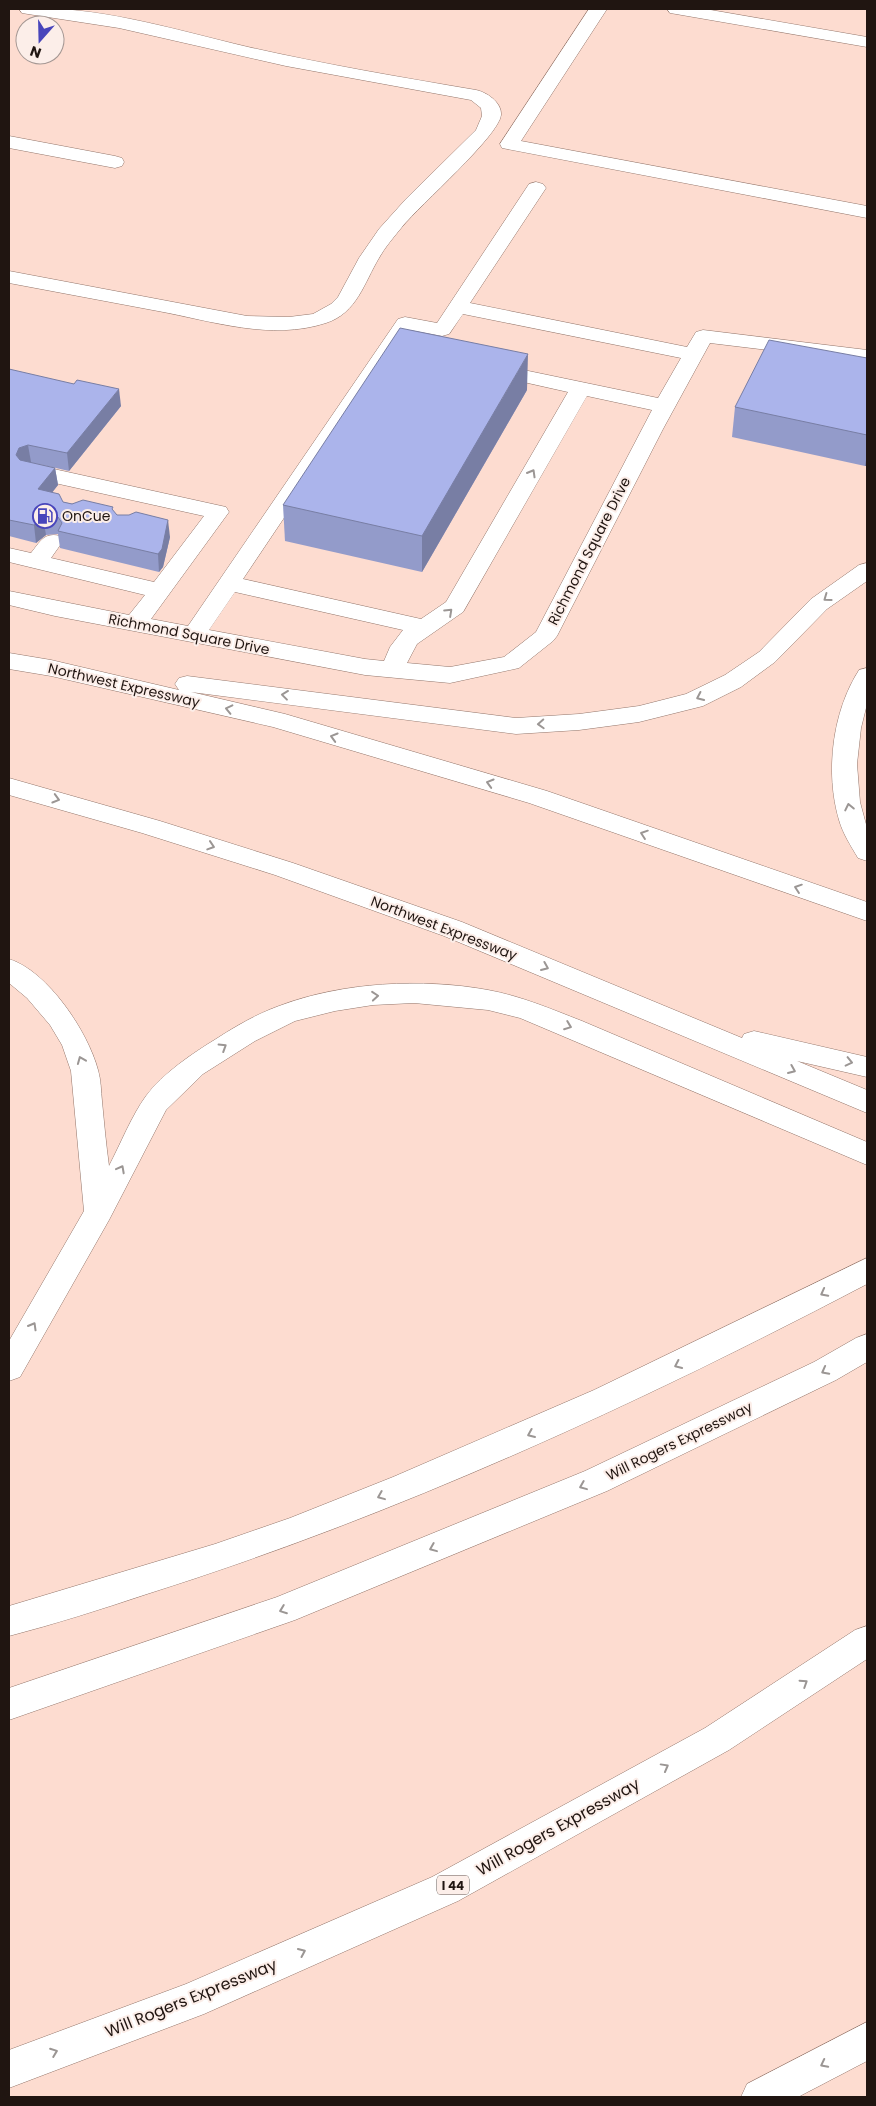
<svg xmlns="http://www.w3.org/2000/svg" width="876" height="2106" font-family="Poppins,sans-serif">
<rect width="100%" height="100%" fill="#fddcd0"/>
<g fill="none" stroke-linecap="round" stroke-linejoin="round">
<defs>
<g id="minor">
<path d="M19,9c75,-5 156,21 229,38 75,17 151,30 228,43 10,2 26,12 25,25 -2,21 -81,90 -99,112 -8,10 -17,20 -23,31 -15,25 -22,55 -53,65 -55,18 -114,-2 -168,-12 -50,-9 -99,-19 -149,-28v-12l238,45 42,1 24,-3 18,-10 7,-7 21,-39 20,-29 27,-30 70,-69 6,-14 -1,-8 -10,-8 -185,-34 -167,-38 -91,-14 -6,-1z"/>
<polygon points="589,9 607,9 521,141 867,206 867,218 502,148 500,144"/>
<polygon points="667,9 705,9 867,37 867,47 676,14 670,13"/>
<polygon points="9,136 115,156 122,158 124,162 122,166 115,168 9,148"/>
<path d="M536,182l7,2 3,4 -76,115 217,44 9,-15 7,-2 164,20v12l-157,-19 -47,86 -106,207 -4,5 -34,27 -69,15 -85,-8 -310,-59 -46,-11v-14l120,24 16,-20 -136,-33v-14l22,5c9,-11 13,-21 29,-17l3,5 -12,17 103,24 50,-66 -181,-40 -3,-5 3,-5 8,-2 195,43 3,5 -78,107 37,7 210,-307 7,-2 32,6 92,-139zM463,314l218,44 -23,40 -168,-35 -7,2 -3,4 3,4 85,19 -122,210 -25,17 -178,-40 167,-249 32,6 7,-2zM587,396l65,14 -116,222 -32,25 -54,10 -43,-4 10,-19 46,-32zM235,592l168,38 -13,17 -6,14 -19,-2 -156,-29z"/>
<polygon points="867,2022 867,2061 798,2097 741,2097 747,2084"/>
</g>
<g id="highway">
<polygon points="867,563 867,581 827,609 775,662 741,687 703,706 639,722 579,730 516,734 191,692 285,714 547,791 867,902 867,921 529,803 273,727 51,676 9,669 9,653 51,660 179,690 175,684 179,678 187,676 516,718 579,714 639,706 686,694 725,675 759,652 811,599 859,565"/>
<path d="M867,668v36l-6,24 -4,36 3,38 7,26v33l-9,-3c-7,-12 -15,-24 -19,-38 -14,-47 -7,-108 20,-150z"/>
<polygon points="9,778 160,821 293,863 462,922 742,1038 744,1034 754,1031 867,1057 867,1077 797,1061 867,1090 867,1113 444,936 275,875 142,833 9,795"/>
<path d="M9,959c39,12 79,73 89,111 3,10 3,21 4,31 2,21 4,43 7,65 11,-21 23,-51 37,-70 16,-22 47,-43 70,-57 20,-13 41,-25 63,-33 63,-24 144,-28 209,-16 33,6 63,19 94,31l285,121v23l-347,-147 -32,-8 -74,-7 -41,2 -38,6 -40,10 -40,20 -52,33 -37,36 -57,110 -89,157 -11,4v-40l75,-130 -13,-140 -9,-26 -12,-20 -23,-27 -18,-15z"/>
<path d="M867,1258v26c-231,121 -470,231 -720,310 -45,15 -92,30 -138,42v-30l206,-62 75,-26 103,-41 201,-87z"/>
<polygon points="867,1334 867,1362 836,1380 607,1491 295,1620 9,1720 9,1688 277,1597 585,1471 814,1362 856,1338"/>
<polygon points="867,1626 867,1659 729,1750 458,1901 204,2014 9,2088 9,2050 186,1984 432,1877 705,1728 855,1630"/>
</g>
</defs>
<!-- minor casing -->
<use href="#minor" stroke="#93766b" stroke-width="1"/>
<!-- highway casing -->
<use href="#highway" stroke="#93766b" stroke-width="1"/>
<!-- minor -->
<use href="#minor" fill="#fff" fill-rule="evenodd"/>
<!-- highway -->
<use href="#highway" fill="#fff" fill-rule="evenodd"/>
</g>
<!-- wall -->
<g fill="#939bca">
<polygon points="867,358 867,466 865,466 732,437 735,407"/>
<polygon points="9,369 121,406 69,471 30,462 55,468 58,485 52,492 63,502 113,511 117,515 170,537 163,567 159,572 60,548 58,534 46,535 36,543 9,536"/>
<polygon points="527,390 422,572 285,541 283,505"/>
</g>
<!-- shaded-wall -->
<g fill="#787ea4">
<polygon points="528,354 527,390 422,572 422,536"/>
<polygon points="119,389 121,406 69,471 67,453"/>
<polygon points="28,445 31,462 21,465 16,455 19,448"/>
<polygon points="867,454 867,466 865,466"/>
<polygon points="55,468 58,485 41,507 38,489"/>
<polygon points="43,517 46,535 36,543 34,525"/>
<polygon points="168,520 170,537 163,567 159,572 158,554"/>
</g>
<!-- building -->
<g fill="#abb4eb" stroke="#787ea4">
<polygon points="400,328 528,354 422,536 283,505"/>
<polygon points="769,340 867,358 867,435 735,407"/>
<polygon points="9,369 74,384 77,380 119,389 67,453 28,445 19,448 16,455 20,460 55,468 38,489 59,494 63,502 72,504 83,500 113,507 112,509 117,515 129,515 136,512 168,520 162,549 158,554 58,531 62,523 58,517 43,517 34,525 9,520"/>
</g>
<!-- one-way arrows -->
<defs><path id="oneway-chevron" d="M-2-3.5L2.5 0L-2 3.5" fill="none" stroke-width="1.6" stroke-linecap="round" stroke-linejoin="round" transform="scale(1.25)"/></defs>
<g stroke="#9b9694">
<use href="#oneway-chevron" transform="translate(532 473) rotate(-60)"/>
<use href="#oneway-chevron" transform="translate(827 598) rotate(144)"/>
<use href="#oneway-chevron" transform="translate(449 612) rotate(-43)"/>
<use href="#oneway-chevron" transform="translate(285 695) rotate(-173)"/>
<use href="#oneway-chevron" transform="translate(700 697) rotate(155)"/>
<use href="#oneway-chevron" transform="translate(229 709) rotate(-167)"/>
<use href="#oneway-chevron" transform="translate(541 724) rotate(177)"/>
<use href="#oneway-chevron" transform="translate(334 737) rotate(-164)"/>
<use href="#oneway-chevron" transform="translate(490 783) rotate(-164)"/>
<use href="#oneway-chevron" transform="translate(56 799) rotate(16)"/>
<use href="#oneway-chevron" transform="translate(849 807) rotate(-102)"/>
<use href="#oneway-chevron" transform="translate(644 834) rotate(-161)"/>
<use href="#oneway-chevron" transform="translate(211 846) rotate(18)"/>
<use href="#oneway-chevron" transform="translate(798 888) rotate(-161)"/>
<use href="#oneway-chevron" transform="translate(545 967) rotate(23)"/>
<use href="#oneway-chevron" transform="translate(375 996) rotate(-5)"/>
<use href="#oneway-chevron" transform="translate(568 1026) rotate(21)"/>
<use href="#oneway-chevron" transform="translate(223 1047) rotate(-32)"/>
<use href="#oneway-chevron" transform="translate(81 1060) rotate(-112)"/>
<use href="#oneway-chevron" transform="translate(849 1062) rotate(13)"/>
<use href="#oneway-chevron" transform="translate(792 1070) rotate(23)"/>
<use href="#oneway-chevron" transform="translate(121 1169) rotate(-62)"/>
<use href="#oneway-chevron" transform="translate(824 1293) rotate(152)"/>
<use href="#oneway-chevron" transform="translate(33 1326) rotate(-60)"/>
<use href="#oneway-chevron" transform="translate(678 1365) rotate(155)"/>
<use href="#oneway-chevron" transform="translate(825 1371) rotate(152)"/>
<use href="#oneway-chevron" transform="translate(531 1434) rotate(157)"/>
<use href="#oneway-chevron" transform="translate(583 1486) rotate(158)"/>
<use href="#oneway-chevron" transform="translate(381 1496) rotate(158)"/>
<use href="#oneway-chevron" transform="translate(433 1548) rotate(158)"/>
<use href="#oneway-chevron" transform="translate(283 1610) rotate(159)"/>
<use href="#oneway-chevron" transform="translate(804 1683) rotate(-33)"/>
<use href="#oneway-chevron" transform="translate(665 1767) rotate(-29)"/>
<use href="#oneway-chevron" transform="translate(302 1952) rotate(-24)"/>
<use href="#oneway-chevron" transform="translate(54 2052) rotate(-21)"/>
<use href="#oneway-chevron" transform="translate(824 2064) rotate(153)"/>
</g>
<!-- icons -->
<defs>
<symbol id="fuel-ring" viewBox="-11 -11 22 22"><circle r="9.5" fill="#fceee9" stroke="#4845bb" stroke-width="1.5"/><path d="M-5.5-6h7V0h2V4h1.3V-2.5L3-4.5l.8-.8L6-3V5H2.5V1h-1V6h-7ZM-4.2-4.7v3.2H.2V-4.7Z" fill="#4845bb"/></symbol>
</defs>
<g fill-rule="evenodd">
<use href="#fuel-ring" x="31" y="502" width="28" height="28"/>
</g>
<g text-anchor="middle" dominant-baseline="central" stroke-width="4" stroke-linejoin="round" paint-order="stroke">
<!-- shield labels -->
<rect fill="#fceee9" stroke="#625652" stroke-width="1" x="437" y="1875.5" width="32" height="19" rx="4"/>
<g font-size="12" font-weight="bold" fill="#201511">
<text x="453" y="1885">I 44</text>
</g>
<!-- poi labels -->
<g font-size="14" fill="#201511" stroke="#fceee9" text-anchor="start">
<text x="62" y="516">OnCue</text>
</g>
<!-- street labels -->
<g font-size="14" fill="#201511" stroke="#fceee9">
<text transform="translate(589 551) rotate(-63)">Richmond Square Drive</text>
<text transform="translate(189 634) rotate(11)">Richmond Square Drive</text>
<text transform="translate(124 685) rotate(13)">Northwest Expressway</text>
<text transform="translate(444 928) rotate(21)">Northwest Expressway</text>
<text transform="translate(679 1441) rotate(-26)">Will Rogers Expressway</text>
</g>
<!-- near-street labels -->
<g font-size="16" fill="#201511" stroke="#fceee9">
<text transform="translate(558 1827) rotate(-29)">Will Rogers Expressway</text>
<text transform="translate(191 1998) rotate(-22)">Will Rogers Expressway</text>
</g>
</g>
<!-- border -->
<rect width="876" height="2106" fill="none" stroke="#201511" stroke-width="20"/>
<!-- north arrow -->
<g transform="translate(40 40) rotate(200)"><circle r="24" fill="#fceee9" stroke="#a49793"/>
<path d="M0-4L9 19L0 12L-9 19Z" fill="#4845bb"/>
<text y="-8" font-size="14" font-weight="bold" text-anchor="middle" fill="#201511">N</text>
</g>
</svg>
